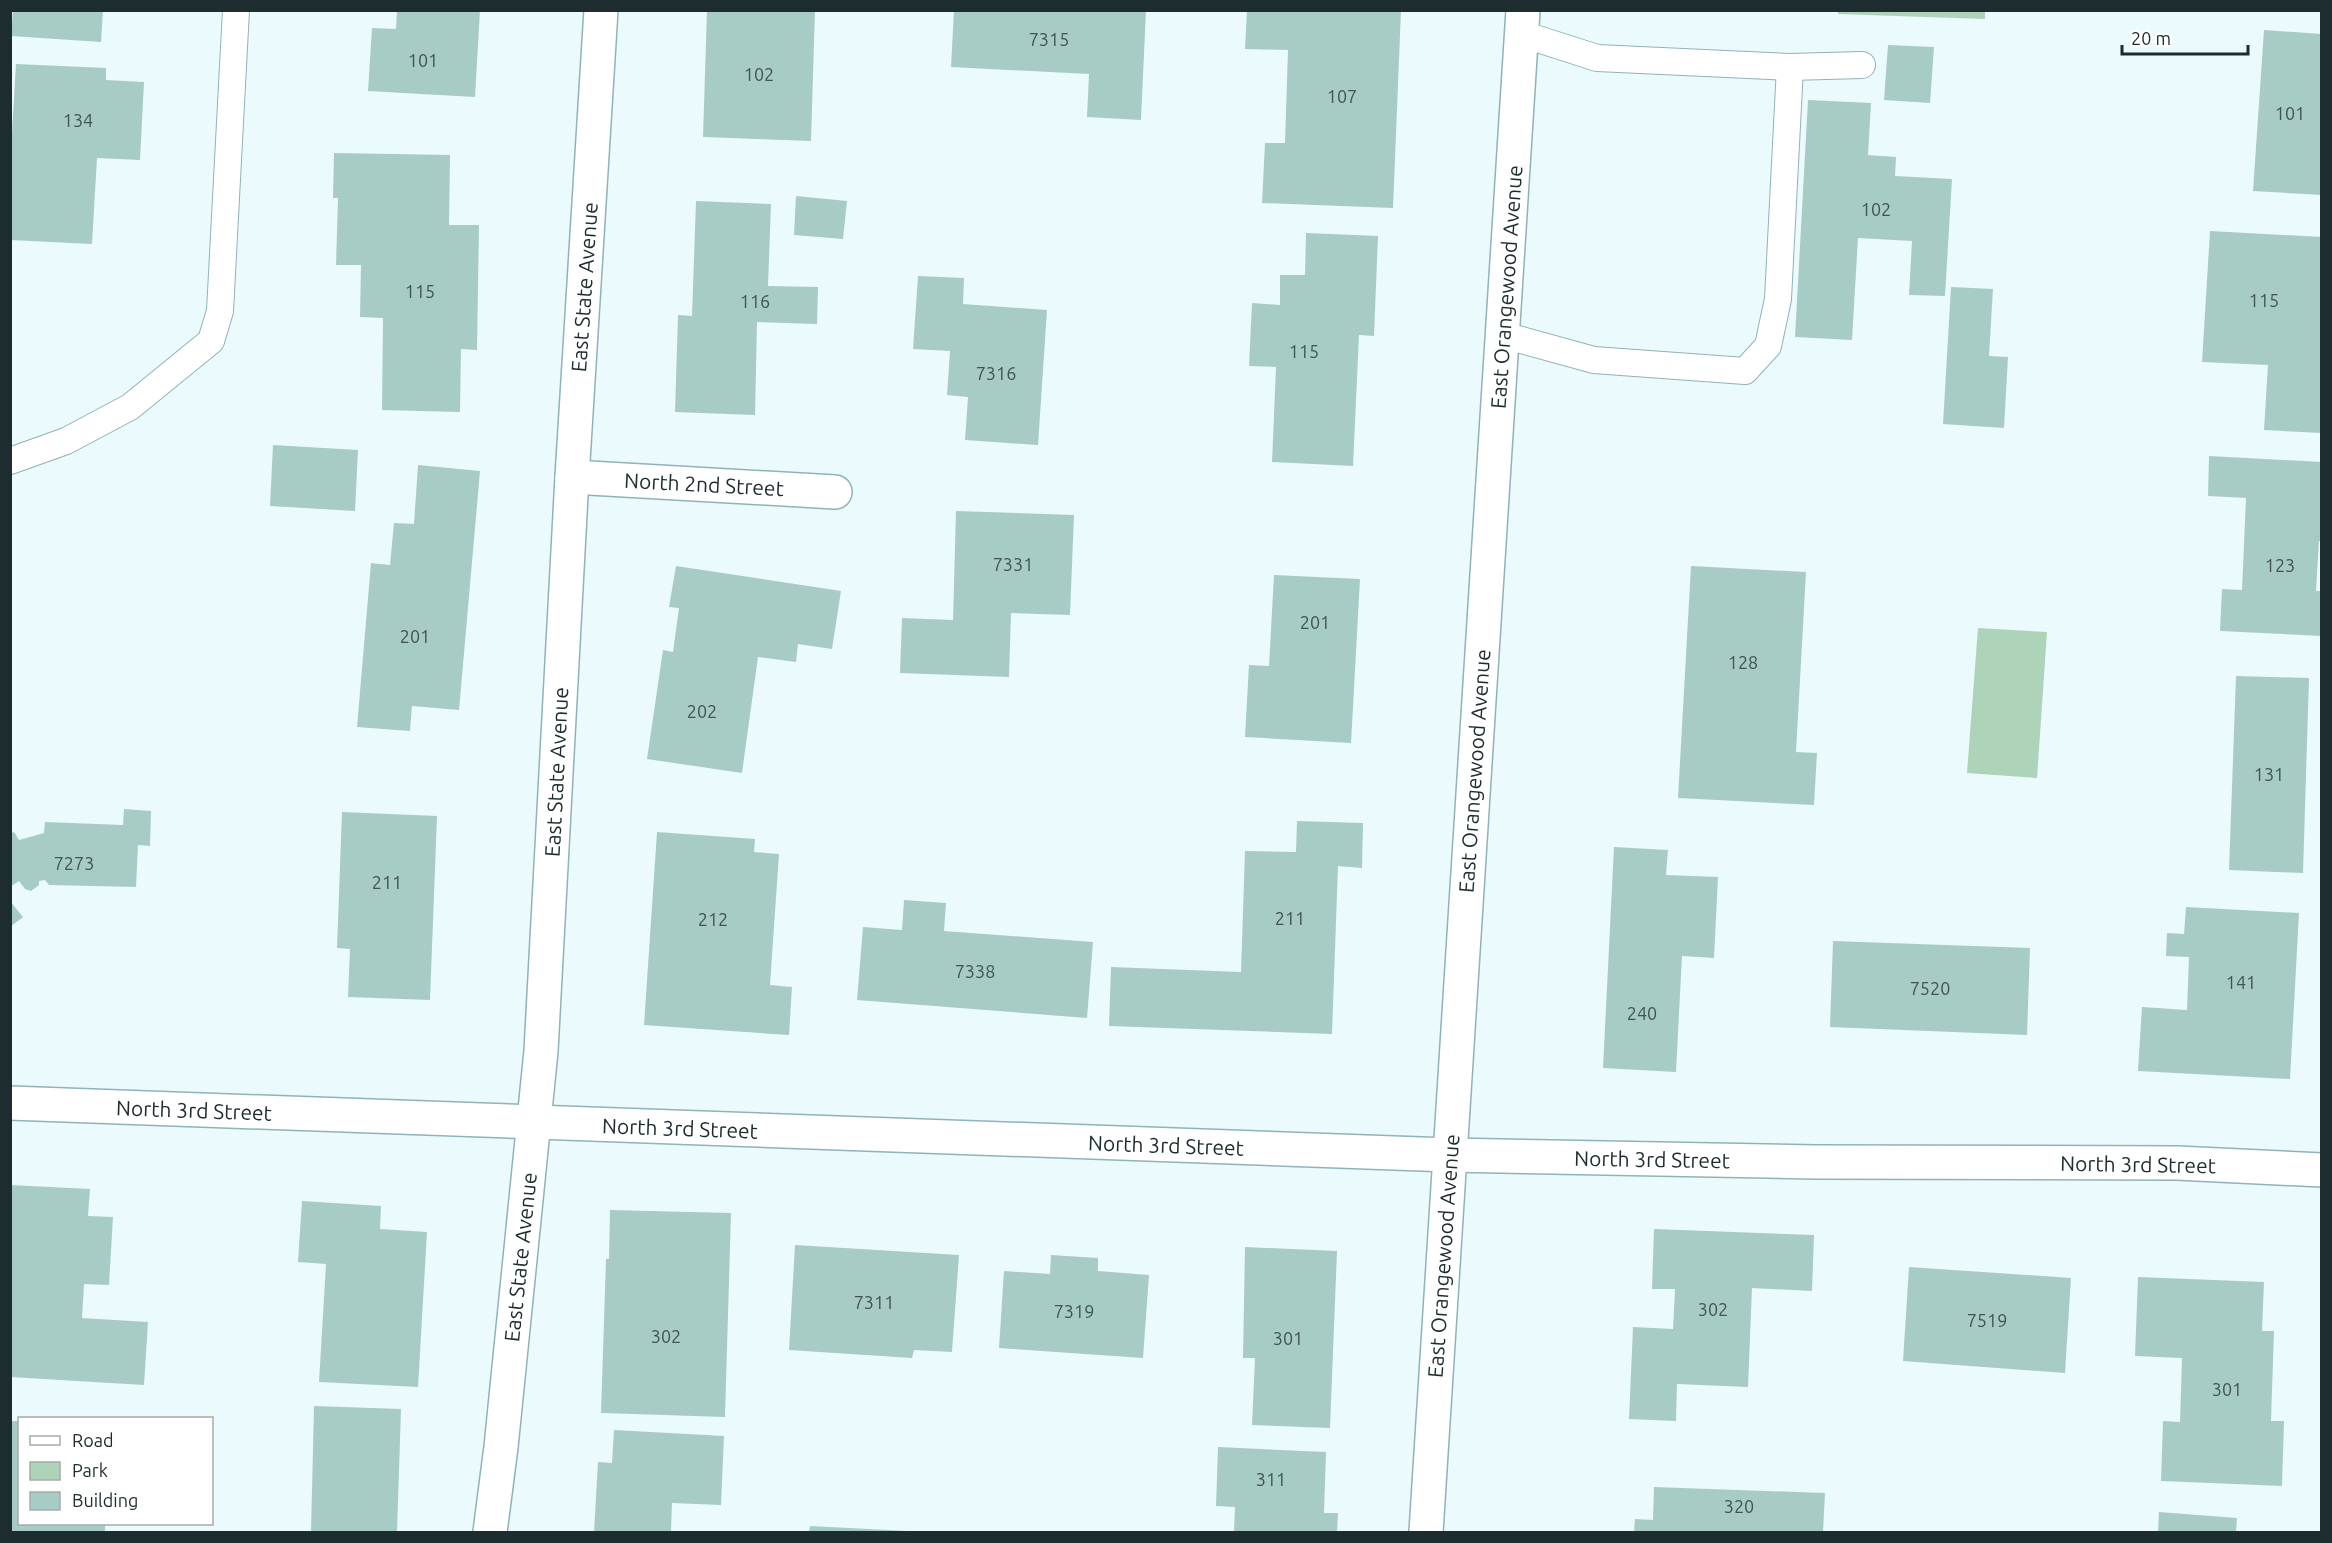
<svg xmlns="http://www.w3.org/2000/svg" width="2332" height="1543" font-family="Ubuntu,sans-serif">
<rect width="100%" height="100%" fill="#ebfafc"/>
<!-- green -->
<g fill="#add3b8">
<polygon points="1838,10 1985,10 1985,19 1838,14"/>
<polygon points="1978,628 2047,632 2037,778 1967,773"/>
</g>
<!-- building -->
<g fill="#a7ccc5">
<polygon points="13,10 103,10 101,42 11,36"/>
<polygon points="397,10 480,10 475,97 368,91 372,28 396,29"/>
<polygon points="707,10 815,10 811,141 703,137"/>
<polygon points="954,10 1146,10 1141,120 1087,117 1089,74 951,67"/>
<polygon points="1247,10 1401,10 1393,208 1262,203 1265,143 1285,143 1288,50 1245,49"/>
<polygon points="2264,30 2322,34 2322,195 2253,191"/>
<polygon points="1888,45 1934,47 1930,103 1884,100"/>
<polygon points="16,64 106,68 106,80 144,82 140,160 97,158 92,244 10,240 10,166"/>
<polygon points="1808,100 1871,103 1868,155 1896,157 1895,176 1952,179 1945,296 1909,295 1912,241 1858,238 1852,340 1795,337"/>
<polygon points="334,153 450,155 449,225 479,225 477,350 461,349 460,412 382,410 383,318 360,317 361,265 336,265 338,198 333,198"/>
<polygon points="796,196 847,201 843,239 794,235"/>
<polygon points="696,201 771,204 768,286 818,287 817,324 757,322 755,415 675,412 678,315 692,316"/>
<polygon points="2210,231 2322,237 2322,433 2264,430 2268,365 2202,362"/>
<polygon points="1306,233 1378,236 1374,336 1359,335 1353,466 1272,462 1276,367 1249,366 1252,303 1280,305 1280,275 1305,275"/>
<polygon points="918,276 964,278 963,304 1047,310 1038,445 965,440 968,397 947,395 950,351 913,349"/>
<polygon points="1951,287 1993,289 1989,356 2008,357 2004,428 1943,424"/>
<polygon points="273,445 358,450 355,511 270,506"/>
<polygon points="2209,456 2322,462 2322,541 2319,541 2316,591 2322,591 2322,636 2220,631 2222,589 2242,590 2246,498 2208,496"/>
<polygon points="418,465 480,471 459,710 412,706 410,731 357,727 371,563 390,565 394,523 414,524"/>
<polygon points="956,511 1074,515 1070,615 1011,613 1009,677 900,673 902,618 953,620"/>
<polygon points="676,566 841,591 832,649 798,644 796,662 758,657 742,773 647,759 663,650 673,652 679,608 669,607"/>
<polygon points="1691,566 1806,572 1796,752 1817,753 1814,805 1678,798"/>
<polygon points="1274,575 1360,579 1351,743 1245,737 1249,665 1269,666"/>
<polygon points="2236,676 2309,678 2303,873 2229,870"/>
<polygon points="124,809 151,811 150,846 138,845 136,887 49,885 45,880 39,881 39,885 31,891 25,889 19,881 10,887 10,834 14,832 19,840 44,833 45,822 123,825"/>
<polygon points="342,812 437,816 430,1000 348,997 350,949 337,948"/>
<polygon points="1297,821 1363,823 1362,868 1338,866 1332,1034 1109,1026 1111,967 1241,972 1245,851 1296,852"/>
<polygon points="657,832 755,839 754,852 779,854 770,985 792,987 789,1035 644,1025"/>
<polygon points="1614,847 1668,850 1666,875 1718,877 1714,958 1682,956 1676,1072 1603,1068"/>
<polygon points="904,900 946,903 944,931 1093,942 1087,1018 857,1000 863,927 902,930"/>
<polygon points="10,901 23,917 10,927"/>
<polygon points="2186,907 2299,913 2290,1079 2138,1071 2142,1007 2187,1010 2189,957 2166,956 2167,933 2184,934"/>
<polygon points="1833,941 2030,948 2027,1035 1830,1027"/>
<polygon points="10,1185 90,1189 88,1216 113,1217 109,1285 84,1284 82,1318 148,1322 144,1385 10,1377"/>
<polygon points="302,1201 381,1206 380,1229 427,1232 418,1387 319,1382 326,1264 298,1262"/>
<polygon points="610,1210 731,1213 725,1417 601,1413 606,1259 609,1259"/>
<polygon points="1654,1229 1814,1235 1812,1291 1752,1288 1748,1387 1677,1384 1676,1421 1629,1419 1633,1327 1673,1329 1675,1289 1652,1289"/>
<polygon points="795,1245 959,1255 952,1352 914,1350 912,1358 789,1350"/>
<polygon points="1245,1247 1337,1251 1330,1428 1252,1425 1255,1358 1243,1358"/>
<polygon points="1051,1255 1098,1258 1098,1271 1149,1275 1143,1358 999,1348 1004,1271 1050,1274"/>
<polygon points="1909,1267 2071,1278 2065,1373 1903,1361"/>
<polygon points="2138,1277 2264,1282 2262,1331 2274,1331 2271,1421 2284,1421 2282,1486 2161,1481 2163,1421 2180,1422 2182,1358 2135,1356"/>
<polygon points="314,1406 401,1409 397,1532 311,1532"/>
<polygon points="10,1421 20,1421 20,1524 105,1524 105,1532 10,1532"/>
<polygon points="614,1430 724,1436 721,1505 672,1503 671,1532 594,1532 598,1462 612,1463"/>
<polygon points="1218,1447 1326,1452 1324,1513 1338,1513 1337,1532 1234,1532 1235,1507 1216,1506"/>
<polygon points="1654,1487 1825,1493 1823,1532 1634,1532 1635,1519 1653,1520"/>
<polygon points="2159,1512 2237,1518 2236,1532 2158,1532"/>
<polygon points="810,1526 908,1531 908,1532 809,1532"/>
</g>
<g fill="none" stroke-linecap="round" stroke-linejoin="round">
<defs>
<g id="service">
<polyline points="1522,34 1597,58 1790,67 1862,65"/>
<polyline points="1503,335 1594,360 1745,371 1768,346 1778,299 1790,67"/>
<polyline points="10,461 66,441 130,407 211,341 220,311 236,10"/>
</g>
<g id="minor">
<polyline points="572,477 835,492"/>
<polyline points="10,1103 1449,1155 1815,1162 2177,1163 2322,1170"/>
<polyline points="490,1532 501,1447 541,1051 572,477 601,10"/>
<polyline points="1426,1532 1523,10"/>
</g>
</defs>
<!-- service casing -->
<use href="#service" stroke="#8fb3b9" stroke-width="28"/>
<!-- minor casing -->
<use href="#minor" stroke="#8fb3b9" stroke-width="36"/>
<!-- service -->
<use href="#service" stroke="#fff" stroke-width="26"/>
<!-- minor -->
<use href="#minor" stroke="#fff" stroke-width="33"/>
</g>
<g text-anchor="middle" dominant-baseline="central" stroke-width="5" stroke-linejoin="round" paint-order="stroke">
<!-- number labels -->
<g font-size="18" fill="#405454">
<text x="1049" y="39">7315</text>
<text x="423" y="60">101</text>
<text x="759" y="74">102</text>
<text x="1342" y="96">107</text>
<text x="2290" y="113">101</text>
<text x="78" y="120">134</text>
<text x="1876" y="209">102</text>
<text x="420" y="291">115</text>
<text x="2264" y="300">115</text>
<text x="755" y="301">116</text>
<text x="1304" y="351">115</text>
<text x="996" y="373">7316</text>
<text x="1013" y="564">7331</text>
<text x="2280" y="565">123</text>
<text x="1315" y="622">201</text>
<text x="415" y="636">201</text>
<text x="1743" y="662">128</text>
<text x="702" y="711">202</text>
<text x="2269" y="774">131</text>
<text x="74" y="863">7273</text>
<text x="387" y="882">211</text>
<text x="1290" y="918">211</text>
<text x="713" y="919">212</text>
<text x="975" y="971">7338</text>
<text x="2241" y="982">141</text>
<text x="1930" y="988">7520</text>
<text x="1642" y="1013">240</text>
<text x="874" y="1302">7311</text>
<text x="1713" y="1309">302</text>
<text x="1074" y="1311">7319</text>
<text x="1987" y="1320">7519</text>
<text x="666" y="1336">302</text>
<text x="1288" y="1338">301</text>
<text x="2227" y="1389">301</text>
<text x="1271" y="1479">311</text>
<text x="1739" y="1506">320</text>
</g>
<!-- street labels -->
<g font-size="21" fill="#1d2c2e" stroke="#fff">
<text transform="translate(584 287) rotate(-86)">East State Avenue</text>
<text transform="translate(1506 287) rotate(-86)">East Orangewood Avenue</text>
<text transform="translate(704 484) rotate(3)">North 2nd Street</text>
<text transform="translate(1474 771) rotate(-86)">East Orangewood Avenue</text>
<text transform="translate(556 772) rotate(-87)">East State Avenue</text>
<text transform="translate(194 1110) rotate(2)">North 3rd Street</text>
<text transform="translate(680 1128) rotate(2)">North 3rd Street</text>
<text transform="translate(1166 1145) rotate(2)">North 3rd Street</text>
<text transform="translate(1652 1159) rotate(1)">North 3rd Street</text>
<text transform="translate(2138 1164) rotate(1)">North 3rd Street</text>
<text transform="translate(1443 1256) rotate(-86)">East Orangewood Avenue</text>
<text transform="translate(520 1257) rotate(-84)">East State Avenue</text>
</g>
</g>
<!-- border -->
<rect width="2332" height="1543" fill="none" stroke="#1d2c2e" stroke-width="24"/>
<!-- legend -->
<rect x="18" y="1417" width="195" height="108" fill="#ffffff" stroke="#a5abab" stroke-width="1.5"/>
<rect x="30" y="1436" width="30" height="9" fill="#ffffff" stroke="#a5abab" stroke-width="1.5"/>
<text x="72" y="1447" font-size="18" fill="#1d2c2e">Road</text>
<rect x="30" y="1462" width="30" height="18" fill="#add3b8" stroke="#a5abab" stroke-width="1.5"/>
<text x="72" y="1477" font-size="18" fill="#1d2c2e">Park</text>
<rect x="30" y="1492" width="30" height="18" fill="#a7ccc5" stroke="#a5abab" stroke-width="1.5"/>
<text x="72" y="1507" font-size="18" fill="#1d2c2e">Building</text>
<!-- scale -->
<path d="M2122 45v9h126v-9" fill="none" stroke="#1d2c2e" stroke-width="3"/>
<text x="2131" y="45" font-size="18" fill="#1d2c2e" stroke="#ffffff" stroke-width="4.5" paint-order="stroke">20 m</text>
</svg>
